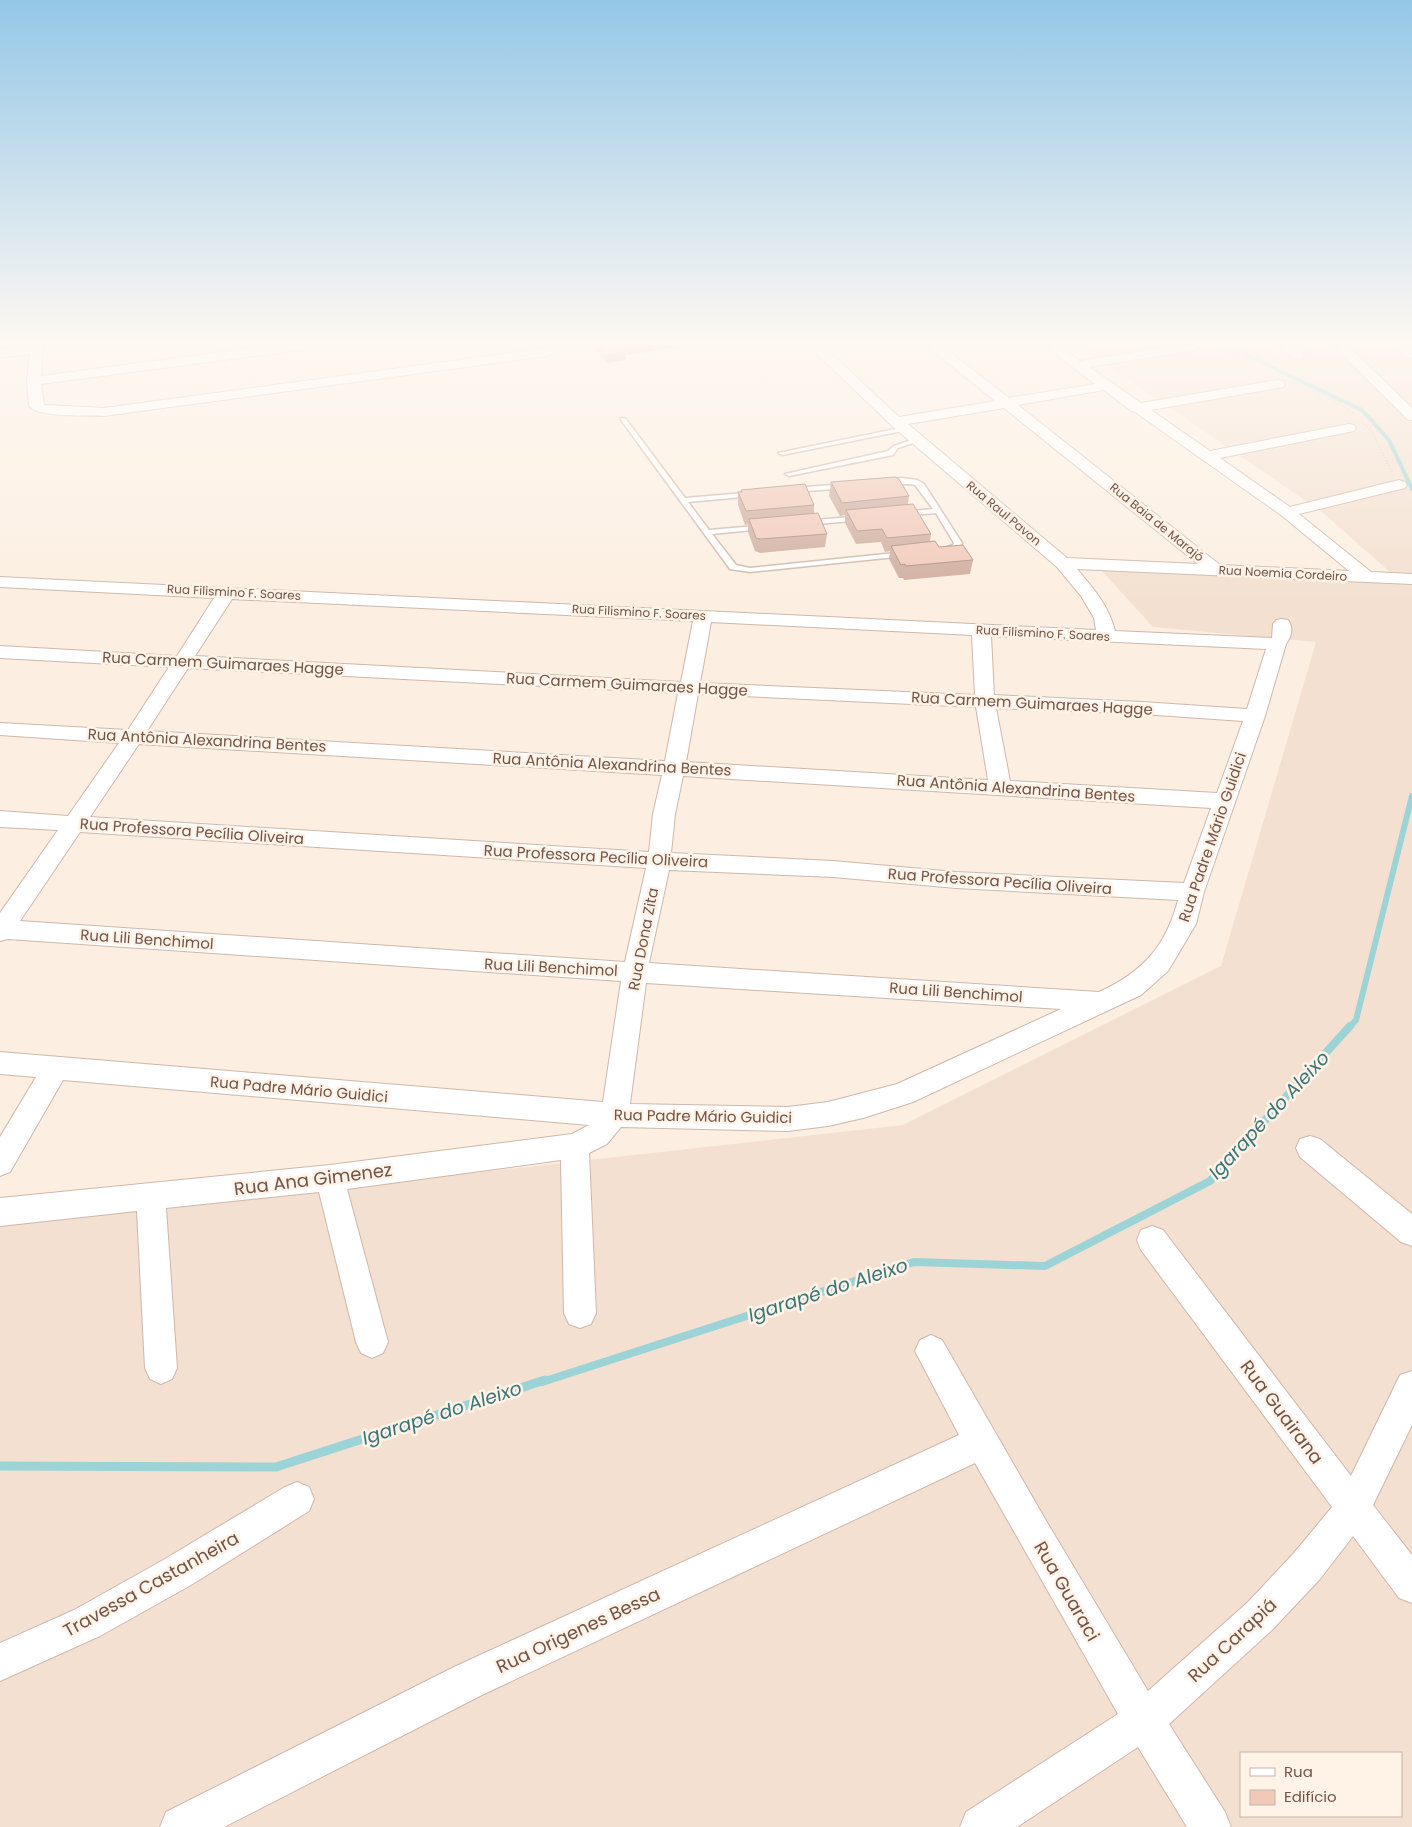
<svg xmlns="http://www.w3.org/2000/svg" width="1412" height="1827" font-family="Poppins,sans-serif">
<rect width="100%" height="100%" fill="#fcefe1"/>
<!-- residential -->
<path fill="#f3e0d0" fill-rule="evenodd" d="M1078,345h334v1482h-1412v-608l30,3 873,-97 318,-159 95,-324 -163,-15 -63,-69 300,14 -68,-60zM1241,1753h160v63h-160z"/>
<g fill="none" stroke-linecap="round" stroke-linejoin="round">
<!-- stream-far3 -->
<polyline stroke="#9cd3d6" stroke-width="4" points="1225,345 1362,410 1389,440 1412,489"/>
<!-- stream-far2 -->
<polyline stroke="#9cd3d6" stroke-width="6" points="1349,1028 1356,1020 1412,796"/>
<!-- stream-far1 -->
<polyline stroke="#9cd3d6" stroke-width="8" points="542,1382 914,1262 1045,1266 1210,1181 1350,1026"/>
<!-- stream -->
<polyline stroke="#9cd3d6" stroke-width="9" points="0,1466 276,1467 545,1380"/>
<defs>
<g id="service">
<polygon points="621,418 625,418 685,498 756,492 756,496 753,496 688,502 709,530 766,525 767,527 763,529 712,534 736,565 750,568 905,552 909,554 905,556 750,572 730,569 621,420"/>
<polygon points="905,427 908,429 907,430 782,455 778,453"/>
<polygon points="917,438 920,440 919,441 898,448 893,455 789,476 785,474 888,451 894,446"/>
<path d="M902,478l15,2 7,4 38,59 -3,6 -16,3 -4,-2 14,-5 1,-2 -18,-30 -36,3 -1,-2 4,-2 30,-3 -18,-24c-10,-3 -25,2 -33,-3l4,-2z"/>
<polygon points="845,484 848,484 848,488 794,492 790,490 794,488"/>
<polygon points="860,516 864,518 863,520 806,525 802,523 806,521"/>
</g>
<g id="minor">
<path d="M30,345h13l-2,31 234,-31h38l-6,4 -266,35 3,21 60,3 443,-60 7,4 -7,4 -443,60c-16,-1 -66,2 -75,-10l-2,-25 3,-27 -30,4v-8z"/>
<path d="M808,345h14l77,72 96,-16 -69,-56h15l68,53 86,-14 -52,-39h15l22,16 97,-16h19v5l-5,1 -102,16 52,36 137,-23 5,1 2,3 -2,3 -5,1 -127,22 59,41 139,-27 5,1 2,3 -2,3 -5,1 -129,26 70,49 109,-27 6,2 2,3 -2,3 -106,26 72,58 41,2v10l-335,-15c16,19 32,37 38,62l157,7 1,-14 3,-4 6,-1 6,1c6,8 3,17 -2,24l-21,72 -61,176 -8,32 -28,47 -27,24 -228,107 -50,16 -35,8 -40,5 -167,-4 -14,17 -18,9 7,160 -5,11 -11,4 -11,-4 -5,-11 -3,-153 -214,29 41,153 -5,11 -11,5 -11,-5 -5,-11 -37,-150 -153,16 11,160 -5,11 -11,5 -11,-5 -5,-11 -8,-157 -137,15v-28l330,-33 242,-31 17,-9 -526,-45 -53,92 -10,4v-39l36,-60 -36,-3v-22l603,50 18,-121 -613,-42 -8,2v-28l58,-83 -58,-3v-16l68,5 51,-73 -119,-8v-12l128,7 41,-63 -169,-9v-12l177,10 37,-58 -214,-11v-10l1096,53 -2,-12 -13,-22 -24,-29 -166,-142zM1104,390l27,21 4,1 146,103 68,56 -129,-6 -202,-160zM1004,408l194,156 -131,-6 -159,-134zM232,599l461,22 -12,61 -486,-26zM711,622l261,13 3,60 -275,-12zM991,636l275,13 -19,60 -105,-7 -148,-7zM188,668l490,25 -13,68 -518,-30zM698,694l278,13 12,73 -302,-18zM996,708l146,6 101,7 -26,72 -207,-12zM139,744l523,31 -9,39 -4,38 -559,-35zM683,776l528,32 -27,75 -228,-11 -123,-11 -162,-8 4,-39zM80,832l566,36 -21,94 -605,-41zM669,870l164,7 123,11 222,12c-12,46 -35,72 -79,92l-450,-29zM646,983l415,26 -164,75 -69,18 -40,5 -158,-3z"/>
<polygon points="1279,345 1293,345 1304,355 1302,358 1292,358"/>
<polygon points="1333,345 1347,345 1412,408 1412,420 1407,419"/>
<polygon points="1310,1136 1320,1139 1412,1214 1412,1246 1401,1242 1300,1157 1296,1148 1300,1139"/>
<polygon points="1152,1226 1163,1230 1351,1476 1400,1375 1412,1371 1412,1425 1373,1505 1412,1555 1412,1603 1399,1598 1353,1536 1320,1579 1273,1629 1169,1724 1225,1812 1231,1827 1187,1827 1138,1747 1017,1827 960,1827 966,1812 1118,1714 975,1463 482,1695 224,1827 160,1827 166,1812 454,1667 959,1435 915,1351 920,1340 931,1335 942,1340 1045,1519 1148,1691 1247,1603 1294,1553 1332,1507 1141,1250 1137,1240 1141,1230"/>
<polygon points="297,1482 309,1487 314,1499 309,1511 191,1585 100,1636 0,1681 0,1643 74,1610 165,1559 285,1487"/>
</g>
<polygon id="tertiary" points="1394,345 1411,345 1412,358 1407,356"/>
</defs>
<!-- service casing -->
<use href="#service" stroke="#cfb7ab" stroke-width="3"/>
<!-- minor casing -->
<use href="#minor" stroke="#cfb7ab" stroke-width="2"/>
<!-- tertiary casing -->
<use href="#tertiary" stroke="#cfb7ab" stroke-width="2"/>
<!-- path -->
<g stroke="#d5ad9c" stroke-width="2" stroke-dasharray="0.5 2.5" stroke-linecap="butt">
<polyline points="1214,345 1271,370"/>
<polyline points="1292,380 1342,405 1355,414"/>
<polyline points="1363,422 1371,430 1392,472"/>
</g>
<!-- service -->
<use href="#service" fill="#fff" fill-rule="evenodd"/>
<!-- minor -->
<use href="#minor" fill="#fff" fill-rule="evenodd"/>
<!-- tertiary -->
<use href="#tertiary" fill="#fff" fill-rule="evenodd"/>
</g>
<!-- wall -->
<g fill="#cfad9f">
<polygon points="592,345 693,345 626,355 626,360 606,363"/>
<polygon points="831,482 909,496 908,504 931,534 930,542 939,547 973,560 970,574 904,580 903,578 899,578 889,559 890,551 885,552 881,542 856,544 845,523 845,515 840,516 829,496"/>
<polygon points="741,490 814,505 814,513 827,534 825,547 760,553 755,551 748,532 748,524 745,525 738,505 738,492 741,492"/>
</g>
<!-- shaded-wall -->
<polygon fill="#a98d82" points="638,345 693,345 626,355 626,360 606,363 605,355 622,348"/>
<!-- building -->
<g fill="#f1c9b9" stroke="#a98d82">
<polygon points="597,345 638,345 622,348 626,352 605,355"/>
<polygon points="895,477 899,479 909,496 842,503 831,482"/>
<polygon points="805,484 814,505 746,511 738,492 742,492 741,490"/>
<polygon points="913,504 931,534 887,538 882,529 857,531 846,510"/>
<polygon points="818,513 827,534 760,539 756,538 749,519"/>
<polygon points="935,541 939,547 963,545 973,560 906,566 905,564 901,565 891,546"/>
</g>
<!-- sky -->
<linearGradient id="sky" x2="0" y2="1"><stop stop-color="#94c7e7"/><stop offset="0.57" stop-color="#fef8f2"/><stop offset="1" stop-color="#fef8f2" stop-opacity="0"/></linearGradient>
<rect width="1412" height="601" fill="url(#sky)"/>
<g text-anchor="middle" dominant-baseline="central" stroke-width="5" stroke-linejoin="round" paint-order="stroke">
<!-- far-street labels -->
<g font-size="12" fill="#735348" stroke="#fff3e7">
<text transform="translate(1004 513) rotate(40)">Rua Raul Pavon</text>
<text transform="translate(1157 522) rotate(39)">Rua Baia de Marajó</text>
<text transform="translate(1283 573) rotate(3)">Rua Noemia Cordeiro</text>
<text transform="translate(234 592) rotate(3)">Rua Filismino F. Soares</text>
<text transform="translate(639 612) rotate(3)">Rua Filismino F. Soares</text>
<text transform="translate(1043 633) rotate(3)">Rua Filismino F. Soares</text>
</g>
<!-- street labels -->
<g font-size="15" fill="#735348" stroke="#fff3e7">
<text transform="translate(223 663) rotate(3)">Rua Carmem Guimaraes Hagge</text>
<text transform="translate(627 684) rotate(3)">Rua Carmem Guimaraes Hagge</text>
<text transform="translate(1032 703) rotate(3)">Rua Carmem Guimaraes Hagge</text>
<text transform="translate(207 740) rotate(3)">Rua Antônia Alexandrina Bentes</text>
<text transform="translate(612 764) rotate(3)">Rua Antônia Alexandrina Bentes</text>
<text transform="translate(1016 788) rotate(4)">Rua Antônia Alexandrina Bentes</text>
<text transform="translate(192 831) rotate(4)">Rua Professora Pecília Oliveira</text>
<text transform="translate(1212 837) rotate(-71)">Rua Padre Mário Guidici</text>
<text transform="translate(596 856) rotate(3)">Rua Professora Pecília Oliveira</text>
<text transform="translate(1000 881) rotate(4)">Rua Professora Pecília Oliveira</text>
<text transform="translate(147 939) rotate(4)">Rua Lili Benchimol</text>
<text transform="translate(643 939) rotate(-79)">Rua Dona Zita</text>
<text transform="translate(551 967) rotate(3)">Rua Lili Benchimol</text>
<text transform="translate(956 992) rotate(4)">Rua Lili Benchimol</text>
<text transform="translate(299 1089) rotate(5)">Rua Padre Mário Guidici</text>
<text transform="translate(703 1116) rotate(1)">Rua Padre Mário Guidici</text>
</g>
<!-- near-street labels -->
<g font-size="18" fill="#735348" stroke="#fff3e7">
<text transform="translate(313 1179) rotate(-7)">Rua Ana Gimenez</text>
<text transform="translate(1282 1412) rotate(53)">Rua Guairana</text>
<text transform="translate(151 1584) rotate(-29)">Travessa Castanheira</text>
<text transform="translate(1067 1591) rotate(60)">Rua Guaraci</text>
<text transform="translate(578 1630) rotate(-25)">Rua Origenes Bessa</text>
<text transform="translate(1232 1640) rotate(-43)">Rua Carapiá</text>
</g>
<!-- near-water labels -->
<g font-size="19" font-style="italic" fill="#3c7578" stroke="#fff3e7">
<text transform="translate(1269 1115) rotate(-47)">Igarapé do Aleixo</text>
<text transform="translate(828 1290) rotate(-18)">Igarapé do Aleixo</text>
<text transform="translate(442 1413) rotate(-18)">Igarapé do Aleixo</text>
</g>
</g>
<!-- legend -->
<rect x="1240" y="1752" width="162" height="65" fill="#fff3e7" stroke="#c7b3a7"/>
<rect x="1250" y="1768" width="25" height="8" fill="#ffffff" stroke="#c7b3a7"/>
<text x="1284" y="1777" font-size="15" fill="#735348">Rua</text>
<rect x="1250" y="1790" width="25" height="15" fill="#f1c9b9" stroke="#c7b3a7"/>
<text x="1284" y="1802" font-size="15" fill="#735348">Edifício</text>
</svg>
